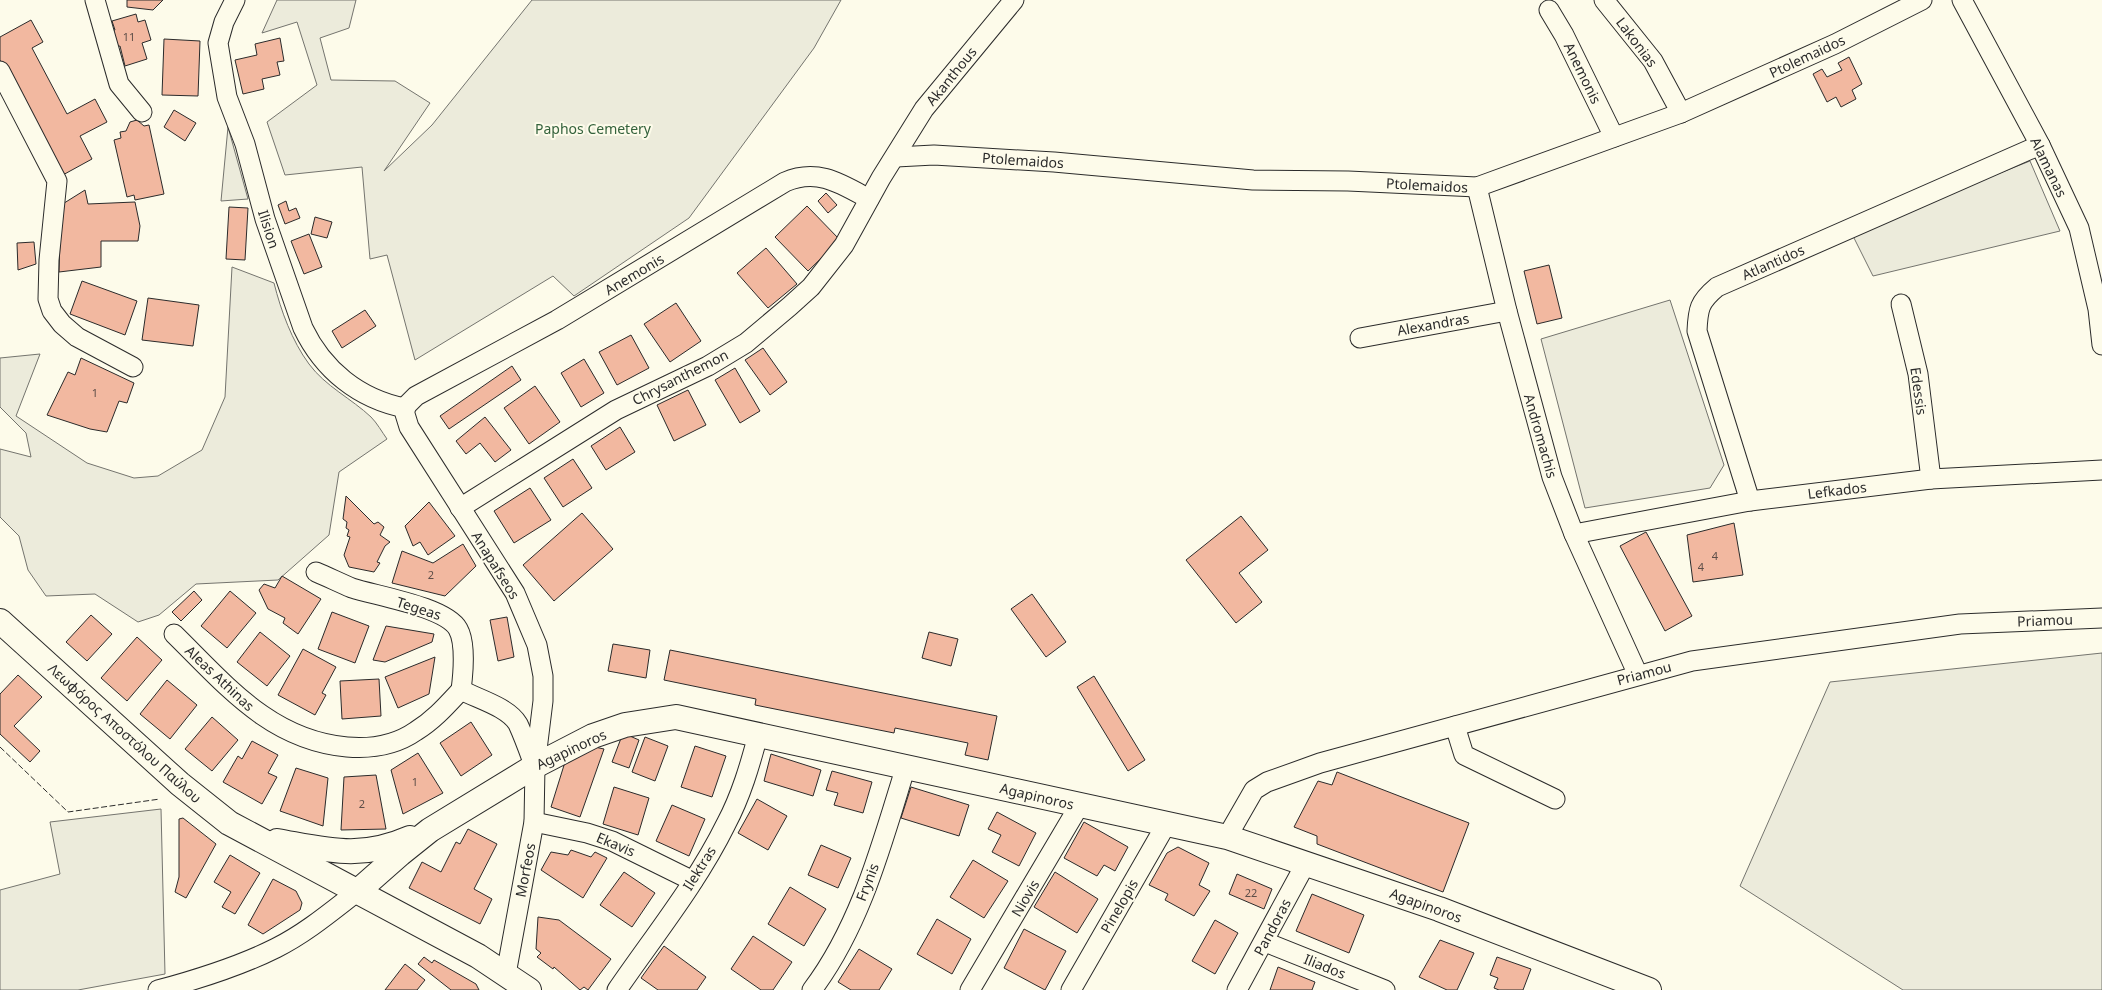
<svg xmlns="http://www.w3.org/2000/svg" width="2102" height="990" font-family="'Noto Sans',sans-serif">
<rect width="100%" height="100%" fill="#fdfbea"/>
<!-- green -->
<g fill="#ecebdb" stroke="#74746e">
<polygon points="277,0 356,0 349,28 320,38 331,80 395,81 430,103 384,171 432,125 532,0 841,0 814,48 689,218 574,296 553,276 415,360 387,255 370,259 362,167 285,175 267,122 317,85 297,22 262,33"/>
<polygon points="228,127 248,199 221,201"/>
<polygon points="2030,161 2060,231 1873,276 1853,236 1947,194"/>
<path d="M232,267l42,16c7,28 18,58 35,81 16,22 43,35 62,53 6,6 11,15 16,22l-48,33 -10,63 -51,45 -82,4 -37,31 -21,7 -43,-28 -49,2 -18,-26 -9,-34 -19,-19v-68l31,8 -5,-24 -26,-26v-49l40,-4 -24,62 71,47 47,15 24,-2 44,-26 23,-53z"/>
<polygon points="1670,300 1724,465 1710,488 1585,508 1541,339"/>
<polygon points="2102,653 2102,990 1903,990 1740,886 1830,682"/>
<polygon points="161,809 165,974 78,990 0,990 0,890 60,874 50,822"/>
</g>
<!-- building -->
<g fill="#f2b8a0" stroke="#2b2b2b">
<polygon points="127,0 163,0 153,10 127,7"/>
<polygon points="136,14 138,22 145,20 151,40 142,43 147,59 125,66 120,46 112,48 108,32 115,30 112,21"/>
<polygon points="31,20 43,42 32,48 67,114 95,99 107,122 80,136 92,159 61,176 0,60 0,37"/>
<polygon points="280,38 284,61 277,62 280,75 262,79 264,89 243,94 235,60 257,55 255,44"/>
<polygon points="164,39 200,41 198,96 162,95"/>
<polygon points="1849,57 1862,84 1852,90 1856,99 1841,107 1836,97 1827,102 1813,74 1822,69 1827,77 1842,70 1838,63"/>
<polygon points="174,110 196,123 185,141 164,127"/>
<polygon points="137,120 144,126 149,125 164,194 135,200 134,195 127,197 114,140 121,138 120,132 126,131 130,122"/>
<polygon points="85,190 88,204 135,202 140,226 138,241 101,241 101,267 59,272 61,205"/>
<polygon points="826,193 837,205 828,213 818,201"/>
<polygon points="286,201 289,211 296,208 300,218 285,224 278,205"/>
<polygon points="807,206 840,240 808,271 775,237"/>
<polygon points="229,207 248,208 245,260 226,259"/>
<polygon points="315,217 332,222 327,238 311,234"/>
<polygon points="309,234 322,267 304,274 291,241"/>
<polygon points="34,242 36,264 18,270 17,243"/>
<polygon points="766,248 797,284 768,308 737,273"/>
<polygon points="1549,265 1562,318 1537,324 1524,271"/>
<polygon points="82,281 137,301 125,335 70,314"/>
<polygon points="148,298 199,305 193,346 142,340"/>
<polygon points="676,303 701,341 670,362 644,324"/>
<polygon points="365,310 376,326 342,348 332,331"/>
<polygon points="631,335 649,368 617,385 599,352"/>
<polygon points="763,348 787,382 770,395 745,360"/>
<polygon points="81,358 134,383 127,403 119,401 107,432 90,429 47,415 68,372 75,375"/>
<polygon points="584,359 604,393 581,407 561,373"/>
<polygon points="512,366 521,380 449,429 440,416"/>
<polygon points="735,368 760,411 740,423 715,380"/>
<polygon points="535,386 560,422 529,444 504,408"/>
<polygon points="688,390 706,425 674,441 657,405"/>
<polygon points="485,417 511,450 495,462 480,443 466,454 456,441"/>
<polygon points="620,427 635,452 606,470 591,446"/>
<polygon points="573,459 592,488 563,507 544,478"/>
<polygon points="530,488 551,520 514,543 494,511"/>
<polygon points="346,496 374,524 378,522 384,527 380,535 390,542 385,546 377,562 380,563 374,572 349,567 344,555 350,537 347,536 349,530 346,528 347,522 343,519"/>
<polygon points="429,502 455,536 428,555 420,542 413,546 405,526"/>
<polygon points="582,513 613,549 554,601 523,565"/>
<polygon points="1241,516 1268,550 1239,573 1262,602 1236,623 1186,560"/>
<polygon points="1734,523 1743,575 1693,582 1687,535"/>
<polygon points="1646,532 1692,616 1665,631 1620,546"/>
<polygon points="463,544 476,566 445,596 392,583 402,551 433,563"/>
<polygon points="282,576 321,599 298,634 283,623 285,618 268,609 259,590 264,584 275,588"/>
<polygon points="194,591 202,600 181,621 172,612"/>
<polygon points="230,591 256,613 227,648 201,626"/>
<polygon points="1032,594 1066,642 1046,657 1011,609"/>
<polygon points="332,612 369,626 355,663 318,649"/>
<polygon points="91,615 112,634 87,661 66,642"/>
<polygon points="507,617 514,657 498,661 490,620"/>
<polygon points="386,626 434,634 432,642 385,662 373,660"/>
<polygon points="260,632 290,656 267,686 237,662"/>
<polygon points="929,632 958,639 951,666 922,658"/>
<polygon points="137,637 162,660 127,701 101,678"/>
<polygon points="613,644 650,650 646,678 608,671"/>
<polygon points="303,649 336,667 322,693 326,695 315,715 278,695"/>
<polygon points="670,650 997,716 988,760 965,755 968,743 895,728 894,733 755,705 756,699 664,680"/>
<polygon points="435,657 429,694 398,708 385,677"/>
<polygon points="18,675 42,697 14,726 40,751 30,762 0,734 0,694"/>
<polygon points="1094,676 1145,760 1128,771 1077,687"/>
<polygon points="379,679 381,716 342,719 340,681"/>
<polygon points="167,680 197,705 170,739 140,714"/>
<polygon points="212,717 238,740 212,771 185,749"/>
<polygon points="471,722 492,755 461,776 440,743"/>
<polygon points="623,733 639,740 629,768 612,762"/>
<polygon points="645,737 668,746 655,781 632,772"/>
<polygon points="252,741 278,755 268,773 277,777 262,804 223,782 238,756 242,759"/>
<polygon points="590,746 604,749 580,817 551,807 565,762"/>
<polygon points="695,746 726,756 712,797 681,787"/>
<polygon points="418,753 443,793 403,814 391,770"/>
<polygon points="771,754 821,770 813,796 764,781"/>
<polygon points="296,768 328,778 323,826 280,811"/>
<polygon points="832,771 872,782 863,813 834,805 838,793 826,790"/>
<polygon points="1337,772 1469,823 1443,892 1317,844 1317,836 1294,827 1318,781 1332,785"/>
<polygon points="376,775 386,829 341,830 344,777"/>
<polygon points="614,787 649,798 638,835 603,824"/>
<polygon points="911,787 969,805 959,836 901,818"/>
<polygon points="757,799 787,816 768,850 738,833"/>
<polygon points="672,805 705,819 689,856 656,841"/>
<polygon points="997,812 1036,833 1019,866 992,852 1001,835 988,829"/>
<polygon points="183,818 216,844 186,898 175,892 179,877 179,819"/>
<polygon points="1084,822 1128,847 1115,871 1104,865 1097,876 1064,858"/>
<polygon points="468,829 497,844 474,889 492,899 480,924 409,888 422,862 441,872 456,842 460,844"/>
<polygon points="821,845 851,858 838,888 808,875"/>
<polygon points="1178,847 1209,863 1199,885 1210,891 1194,916 1165,900 1168,894 1149,885 1167,853"/>
<polygon points="571,850 591,857 595,852 607,858 583,898 541,870 551,852 568,855"/>
<polygon points="230,855 260,873 235,914 222,907 231,892 214,882"/>
<polygon points="973,860 1008,881 984,918 950,897"/>
<polygon points="624,872 655,893 632,927 600,905"/>
<polygon points="1055,872 1098,899 1077,933 1034,907"/>
<polygon points="1237,874 1272,889 1264,909 1229,894"/>
<polygon points="273,879 296,891 302,903 300,910 263,934 248,925"/>
<polygon points="790,887 826,909 804,946 768,924"/>
<polygon points="1312,894 1364,915 1349,953 1296,931"/>
<polygon points="538,917 559,920 611,959 588,990 584,987 580,990 554,967 553,969 537,957 541,953 536,949"/>
<polygon points="937,919 971,939 952,974 917,954"/>
<polygon points="1215,920 1238,933 1215,974 1192,961"/>
<polygon points="1024,929 1066,951 1045,990 1004,968"/>
<polygon points="753,936 792,962 773,990 761,990 731,969"/>
<polygon points="1440,940 1474,953 1457,990 1447,990 1419,977"/>
<polygon points="664,946 706,977 697,990 658,990 641,978"/>
<polygon points="859,949 892,969 879,990 851,990 838,982"/>
<polygon points="424,957 432,963 434,960 476,984 479,990 451,990 418,964"/>
<polygon points="1497,957 1531,969 1523,990 1499,990 1494,988 1498,978 1490,975"/>
<polygon points="405,964 425,980 417,990 385,990"/>
<polygon points="1278,967 1315,982 1312,990 1270,990"/>
</g>
<g fill="none" stroke-linecap="round" stroke-linejoin="round">
<defs>
<g id="minor">
<polyline points="95,0 119,84 142,112"/>
<path d="M235,0l-11,22 -6,21 9,54 18,47 20,75 38,109c20,42 56,71 102,80"/>
<polyline points="1604,0 1653,61 1681,113"/>
<polyline points="1962,0 2040,145 2079,228 2098,309 2102,345"/>
<polyline points="1549,10 1564,35 1614,137"/>
<polyline points="0,71 57,181 49,260 48,299 52,311 62,324 77,337 133,367"/>
<polyline points="896,157 934,155 1054,162 1253,180 1348,181 1477,187 1681,113 1835,44 1922,0"/>
<polyline points="1477,187 1507,311 1552,477 1574,534 1638,675"/>
<polyline points="1901,304 1918,374 1931,479"/>
<polyline points="1360,338 1507,311"/>
<polyline points="405,408 405,414 409,427 515,593 537,645 543,676 543,701 535,766 534,822 506,974"/>
<path d="M405,408l3,-4 8,-8 141,-76 228,-138c32,-14 55,1 84,17"/>
<path d="M1750,501l-53,-170c1,-22 2,-29 20,-44l323,-142"/>
<polyline points="460,508 616,410 708,366 746,343 790,306 811,287 844,245 881,178 924,109 1014,0"/>
<polyline points="1574,534 1750,501 1931,479 2102,470"/>
<path d="M316,572c12,5 24,11 36,16 25,8 94,19 106,41 8,14 5,46 3,61"/>
<path d="M174,634c52,51 96,106 173,113 24,2 49,-2 69,-16 18,-11 31,-26 45,-41"/>
<path d="M461,690c17,9 47,17 57,34 6,13 11,27 16,41"/>
<polyline points="1455,726 1464,755 1555,799"/>
<polyline points="534,822 587,833 612,841 693,881"/>
<polyline points="1227,837 1254,790 1267,782 1320,763 1692,661 1960,624 2102,618"/>
<polyline points="1265,942 1385,990"/>
<path d="M158,990c41,-11 80,-23 118,-42 30,-15 56,-37 82,-57"/>
<path d="M617,990c37,-54 80,-107 109,-166 15,-28 24,-59 32,-89"/>
<path d="M812,990c49,-65 70,-147 94,-224"/>
<polyline points="970,990 1079,806"/>
<polyline points="1071,990 1167,823"/>
<polyline points="1237,990 1306,863"/>
</g>
<g id="major">
<polyline points="0,621 180,784 229,823 478,956 529,990"/>
<path d="M277,841c51,9 83,19 133,-3"/>
<polyline points="358,891 400,854 430,830 535,766 593,736 625,725 676,717 1227,837 1439,909 1649,990"/>
</g>
</defs>
<!-- minor casing -->
<use href="#minor" stroke="#2b2b2b" stroke-width="21"/>
<!-- major casing -->
<use href="#major" stroke="#2b2b2b" stroke-width="26"/>
<!-- minor -->
<use href="#minor" stroke="#fdfbea" stroke-width="19"/>
<!-- major -->
<use href="#major" stroke="#fdfbea" stroke-width="24"/>
<!-- fence -->
<polyline stroke="#2b2b2b" stroke-width="1" stroke-dasharray="6 2.5" stroke-linecap="butt" points="0,747 68,812 160,799"/>
</g>
<g text-anchor="middle" dominant-baseline="central" stroke-width="4" stroke-linejoin="round" paint-order="stroke">
<!-- number labels -->
<g font-size="11" fill="#5d4e48">
<text x="129" y="36">11</text>
<text x="95" y="392">1</text>
<text x="1715" y="555">4</text>
<text x="1701" y="566">4</text>
<text x="431" y="574">2</text>
<text x="415" y="781">1</text>
<text x="362" y="803">2</text>
<text x="1251" y="892">22</text>
</g>
<!-- street labels -->
<g font-size="14" fill="#2b2b2b" stroke="#fdfbea">
<text transform="translate(1637 42) rotate(53)">Lakonias</text>
<text transform="translate(1807 56) rotate(-25)">Ptolemaidos</text>
<text transform="translate(1583 73) rotate(64)">Anemonis</text>
<text transform="translate(951 76) rotate(-51)">Akanthous</text>
<text transform="translate(1023 160) rotate(4)">Ptolemaidos</text>
<text transform="translate(2049 167) rotate(64)">Alamanas</text>
<text transform="translate(1427 185) rotate(3)">Ptolemaidos</text>
<text transform="translate(269 229) rotate(72)">Ilision</text>
<text transform="translate(1773 262) rotate(-24)">Atlantidos</text>
<text transform="translate(634 274) rotate(-31)">Anemonis</text>
<text transform="translate(1433 324) rotate(-10)">Alexandras</text>
<text transform="translate(680 377) rotate(-27)">Chrysanthemon</text>
<text transform="translate(1919 391) rotate(82)">Edessis</text>
<text transform="translate(1541 436) rotate(74)">Andromachis</text>
<text transform="translate(1837 490) rotate(-7)">Lefkados</text>
<text transform="translate(496 565) rotate(58)">Anapafseos</text>
<text transform="translate(419 608) rotate(18)">Tegeas</text>
<text transform="translate(2045 620) rotate(-2)">Priamou</text>
<text transform="translate(1644 673) rotate(-15)">Priamou</text>
<text transform="translate(220 678) rotate(43)">Aleas Athinas</text>
<text transform="translate(125 733) rotate(42)">Λεωφόρος Αποστόλου Παύλου</text>
<text transform="translate(571 749) rotate(-25)">Agapinoros</text>
<text transform="translate(1037 796) rotate(13)">Agapinoros</text>
<text transform="translate(616 844) rotate(23)">Ekavis</text>
<text transform="translate(699 868) rotate(-58)">Ilektras</text>
<text transform="translate(525 870) rotate(-79)">Morfeos</text>
<text transform="translate(867 882) rotate(-69)">Frynis</text>
<text transform="translate(1025 898) rotate(-59)">Niovis</text>
<text transform="translate(1426 905) rotate(20)">Agapinoros</text>
<text transform="translate(1119 906) rotate(-60)">Pinelopis</text>
<text transform="translate(1272 927) rotate(-62)">Pandoras</text>
<text transform="translate(1325 966) rotate(22)">Iliados</text>
</g>
<!-- park labels -->
<g font-size="14" fill="#34623c" stroke="#fdfbea">
<text x="593" y="128">Paphos Cemetery</text>
</g>
</g>
</svg>
